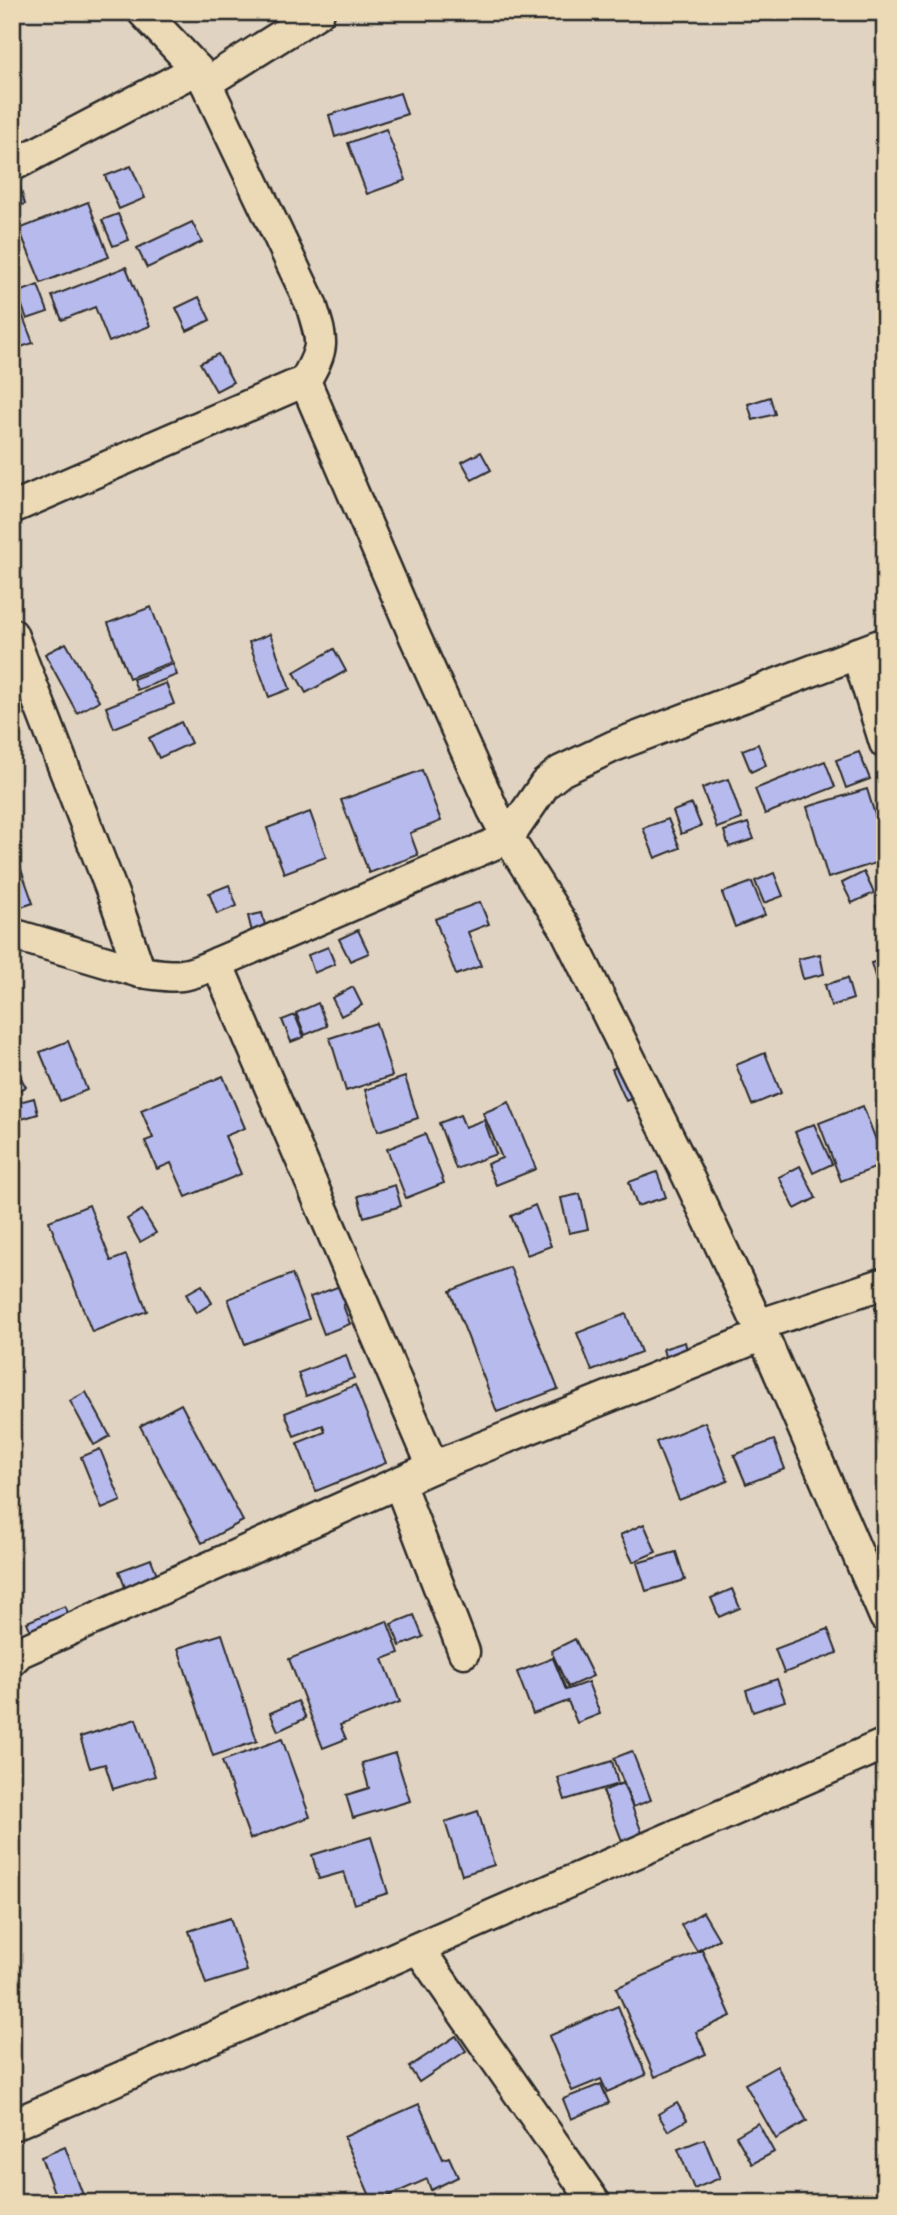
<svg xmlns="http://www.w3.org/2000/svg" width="897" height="2215" font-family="Pangolin,sans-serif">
<rect width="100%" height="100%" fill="#e1d3c1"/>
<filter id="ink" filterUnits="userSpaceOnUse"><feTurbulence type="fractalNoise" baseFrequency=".0143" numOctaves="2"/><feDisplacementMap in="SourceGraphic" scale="14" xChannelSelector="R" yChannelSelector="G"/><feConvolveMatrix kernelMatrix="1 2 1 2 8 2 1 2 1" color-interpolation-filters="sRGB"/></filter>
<g filter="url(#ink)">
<!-- building -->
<g fill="#b7baec" stroke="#2b2b2b" stroke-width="2">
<polygon points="400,93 407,114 335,137 329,115"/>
<polygon points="386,129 406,180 367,194 348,143"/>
<polygon points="131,166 145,198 119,209 105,176"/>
<polygon points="18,180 25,204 12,208 12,181"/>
<polygon points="88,202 109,257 41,283 19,229"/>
<polygon points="118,214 129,240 113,246 102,220"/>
<polygon points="192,222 202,242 147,268 137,248"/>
<polygon points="126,267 150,326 109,342 95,307 62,320 52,296"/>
<polygon points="38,285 48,312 27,319 17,293"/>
<polygon points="12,288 33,343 12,350"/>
<polygon points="199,297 210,320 187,331 176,308"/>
<polygon points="218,354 233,382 216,391 200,363"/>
<polygon points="770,397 775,414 753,420 748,404"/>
<polygon points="481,452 491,470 472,480 462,462"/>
<polygon points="151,607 172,662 129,678 108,623"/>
<polygon points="270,634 290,689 269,697 249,642"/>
<polygon points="66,643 99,701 77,713 45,654"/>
<polygon points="334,649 346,671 306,693 294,672"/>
<polygon points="173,664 177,675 137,690 133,679"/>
<polygon points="166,683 174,704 114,728 106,707"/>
<polygon points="181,722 191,743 159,758 149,738"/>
<polygon points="758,744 766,765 751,772 742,750"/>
<polygon points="859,752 870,779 846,788 836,760"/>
<polygon points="825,761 835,787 765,814 755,789"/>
<polygon points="422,770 441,821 410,833 418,855 369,873 341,800"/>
<polygon points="728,779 742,819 717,828 702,788"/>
<polygon points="867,789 885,847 885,860 828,878 807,807"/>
<polygon points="692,804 701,826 681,834 673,811"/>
<polygon points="310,812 326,857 284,873 267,828"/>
<polygon points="668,819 680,848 655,858 643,828"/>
<polygon points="748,823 754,839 729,847 724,831"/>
<polygon points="18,861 33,903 12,910 12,863"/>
<polygon points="864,872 874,893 852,903 842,883"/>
<polygon points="774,873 783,896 764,903 755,881"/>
<polygon points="752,882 765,915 735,927 722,893"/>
<polygon points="229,885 237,906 217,914 209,893"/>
<polygon points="480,902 489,924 468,932 481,966 456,975 435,919"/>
<polygon points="885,903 885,924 883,925 876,906"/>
<polygon points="262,913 266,929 252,932 248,916"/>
<polygon points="358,930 369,953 350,961 339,939"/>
<polygon points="328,947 335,964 314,973 308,955"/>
<polygon points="820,954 824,974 803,979 798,959"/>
<polygon points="885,959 885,980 877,983 871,963"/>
<polygon points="847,978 853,999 831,1006 825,985"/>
<polygon points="353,987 362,1005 341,1016 332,998"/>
<polygon points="318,1003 327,1026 305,1035 296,1013"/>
<polygon points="295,1015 304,1037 291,1042 282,1020"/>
<polygon points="376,1023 392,1076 346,1091 330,1038"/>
<polygon points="68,1041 87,1090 60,1101 40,1052"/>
<polygon points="765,1053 781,1093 752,1105 736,1065"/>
<polygon points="12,1062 26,1087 12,1094"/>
<polygon points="628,1062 641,1094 626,1101 612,1069"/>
<polygon points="223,1076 245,1128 225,1136 241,1174 186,1197 171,1163 157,1169 145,1141 153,1138 141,1110"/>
<polygon points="405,1077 418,1118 378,1131 365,1090"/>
<polygon points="34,1098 38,1114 12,1122 12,1104"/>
<polygon points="509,1102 536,1169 496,1185 487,1164 502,1158 483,1113"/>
<polygon points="863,1106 885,1164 841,1181 819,1123"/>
<polygon points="460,1115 465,1127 484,1120 496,1154 456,1169 439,1123"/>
<polygon points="814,1124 832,1164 813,1173 795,1132"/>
<polygon points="425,1134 444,1183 406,1198 387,1149"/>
<polygon points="800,1166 816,1198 795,1209 779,1177"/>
<polygon points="657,1172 666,1197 637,1206 629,1182"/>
<polygon points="395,1185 401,1206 364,1217 358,1196"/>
<polygon points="580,1194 588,1229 569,1233 561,1198"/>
<polygon points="89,1205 111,1261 126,1255 147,1311 92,1332 49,1221"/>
<polygon points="535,1205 551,1246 527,1255 511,1216"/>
<polygon points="142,1210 156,1233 140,1242 127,1219"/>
<polygon points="510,1267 558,1389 497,1412 450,1291"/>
<polygon points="292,1274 309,1319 245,1344 228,1299"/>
<polygon points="359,1279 366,1297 343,1305 350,1324 324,1334 310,1297"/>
<polygon points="202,1285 212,1303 196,1313 186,1294"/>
<polygon points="885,1304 885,1333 875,1308"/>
<polygon points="626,1314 641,1352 592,1371 577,1333"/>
<polygon points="685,1342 689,1358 667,1364 663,1349"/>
<polygon points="346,1355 354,1378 306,1396 298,1373"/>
<polygon points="355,1385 386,1463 316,1491 297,1443 325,1432 323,1425 294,1436 285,1413"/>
<polygon points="86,1392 110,1436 94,1445 70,1401"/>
<polygon points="181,1404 243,1521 202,1543 140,1426"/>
<polygon points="705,1422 728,1481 679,1500 656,1442"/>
<polygon points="774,1440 785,1469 746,1484 734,1455"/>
<polygon points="100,1449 121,1501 102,1509 81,1457"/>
<polygon points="644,1524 656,1552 633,1562 620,1535"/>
<polygon points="676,1552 685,1580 646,1591 637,1563"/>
<polygon points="151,1559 160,1582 128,1595 119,1571"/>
<polygon points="732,1589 740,1608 719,1617 711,1598"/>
<polygon points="65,1606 76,1631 37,1647 27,1622"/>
<polygon points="414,1615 423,1637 400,1646 391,1624"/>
<polygon points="387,1621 399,1653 383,1659 400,1702 340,1725 346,1739 323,1748 289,1659"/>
<polygon points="828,1629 837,1653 784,1673 775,1649"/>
<polygon points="222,1634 257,1741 213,1756 178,1648"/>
<polygon points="575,1639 593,1676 568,1687 551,1651"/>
<polygon points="553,1658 566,1690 588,1682 600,1714 577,1723 568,1701 533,1714 517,1672"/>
<polygon points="777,1679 785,1701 753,1712 746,1690"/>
<polygon points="298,1701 306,1718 278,1731 270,1713"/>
<polygon points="136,1719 155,1776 113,1789 105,1764 90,1768 80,1737"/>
<polygon points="282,1739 310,1817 250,1839 222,1761"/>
<polygon points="632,1751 651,1800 633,1807 614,1758"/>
<polygon points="395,1753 410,1801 353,1818 346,1795 369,1788 362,1763"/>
<polygon points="612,1761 618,1784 565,1800 558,1778"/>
<polygon points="623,1783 644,1838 624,1846 603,1791"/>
<polygon points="478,1811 494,1865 462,1875 445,1822"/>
<polygon points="371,1837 388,1893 354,1904 344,1872 319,1879 312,1855"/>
<polygon points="703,1912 719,1939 697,1951 681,1925"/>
<polygon points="230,1918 247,1971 206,1984 189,1931"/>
<polygon points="702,1950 731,2016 696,2032 706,2054 655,2077 616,1988"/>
<polygon points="618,2006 646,2075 607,2092 601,2079 572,2091 549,2036"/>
<polygon points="456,2036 466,2051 419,2082 409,2067"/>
<polygon points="777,2066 807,2121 776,2139 745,2084"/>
<polygon points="601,2084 609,2103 571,2119 563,2099"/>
<polygon points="677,2103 687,2120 668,2131 658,2114"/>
<polygon points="419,2104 443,2159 449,2157 458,2177 431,2190 427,2179 373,2203 344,2137"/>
<polygon points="758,2123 774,2152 752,2164 736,2136"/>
<polygon points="704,2139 720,2178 694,2189 678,2149"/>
<polygon points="65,2147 86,2203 58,2203 41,2157"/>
</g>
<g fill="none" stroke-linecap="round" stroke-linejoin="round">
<defs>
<g id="street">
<polyline points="206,83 319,12"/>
<polyline points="12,166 197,69"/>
<polyline points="305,381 415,637 493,810 508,838 565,928 683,1166 763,1335 885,1617"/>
<path d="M12,508l293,-127c20,-35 18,-38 6,-77l-105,-221 -9,-14 -54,-57"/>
<path d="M12,634l104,268 24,70c37,5 43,7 77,-9l216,504"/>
<polyline points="857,653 885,743"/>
<polyline points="12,934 140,972"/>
<polyline points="217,963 508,838 545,784 561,771 614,746 885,643"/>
<polyline points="758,1325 885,1283"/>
<polyline points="399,1483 464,1652"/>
<polyline points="12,1660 20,1652 433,1467 763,1335"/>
<polyline points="419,1949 595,2203"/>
<polyline points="12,2125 885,1744"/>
</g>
</defs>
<!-- street casing -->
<use href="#street" stroke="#2b2b2b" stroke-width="35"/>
<!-- street -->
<use href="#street" stroke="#ecd9b6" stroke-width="30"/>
</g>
</g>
<!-- margin -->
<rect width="897" height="2215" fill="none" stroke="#ecd9b6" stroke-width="42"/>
<rect x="21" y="21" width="855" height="2173" fill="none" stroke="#2b2b2b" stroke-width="2.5" filter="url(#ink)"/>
</svg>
